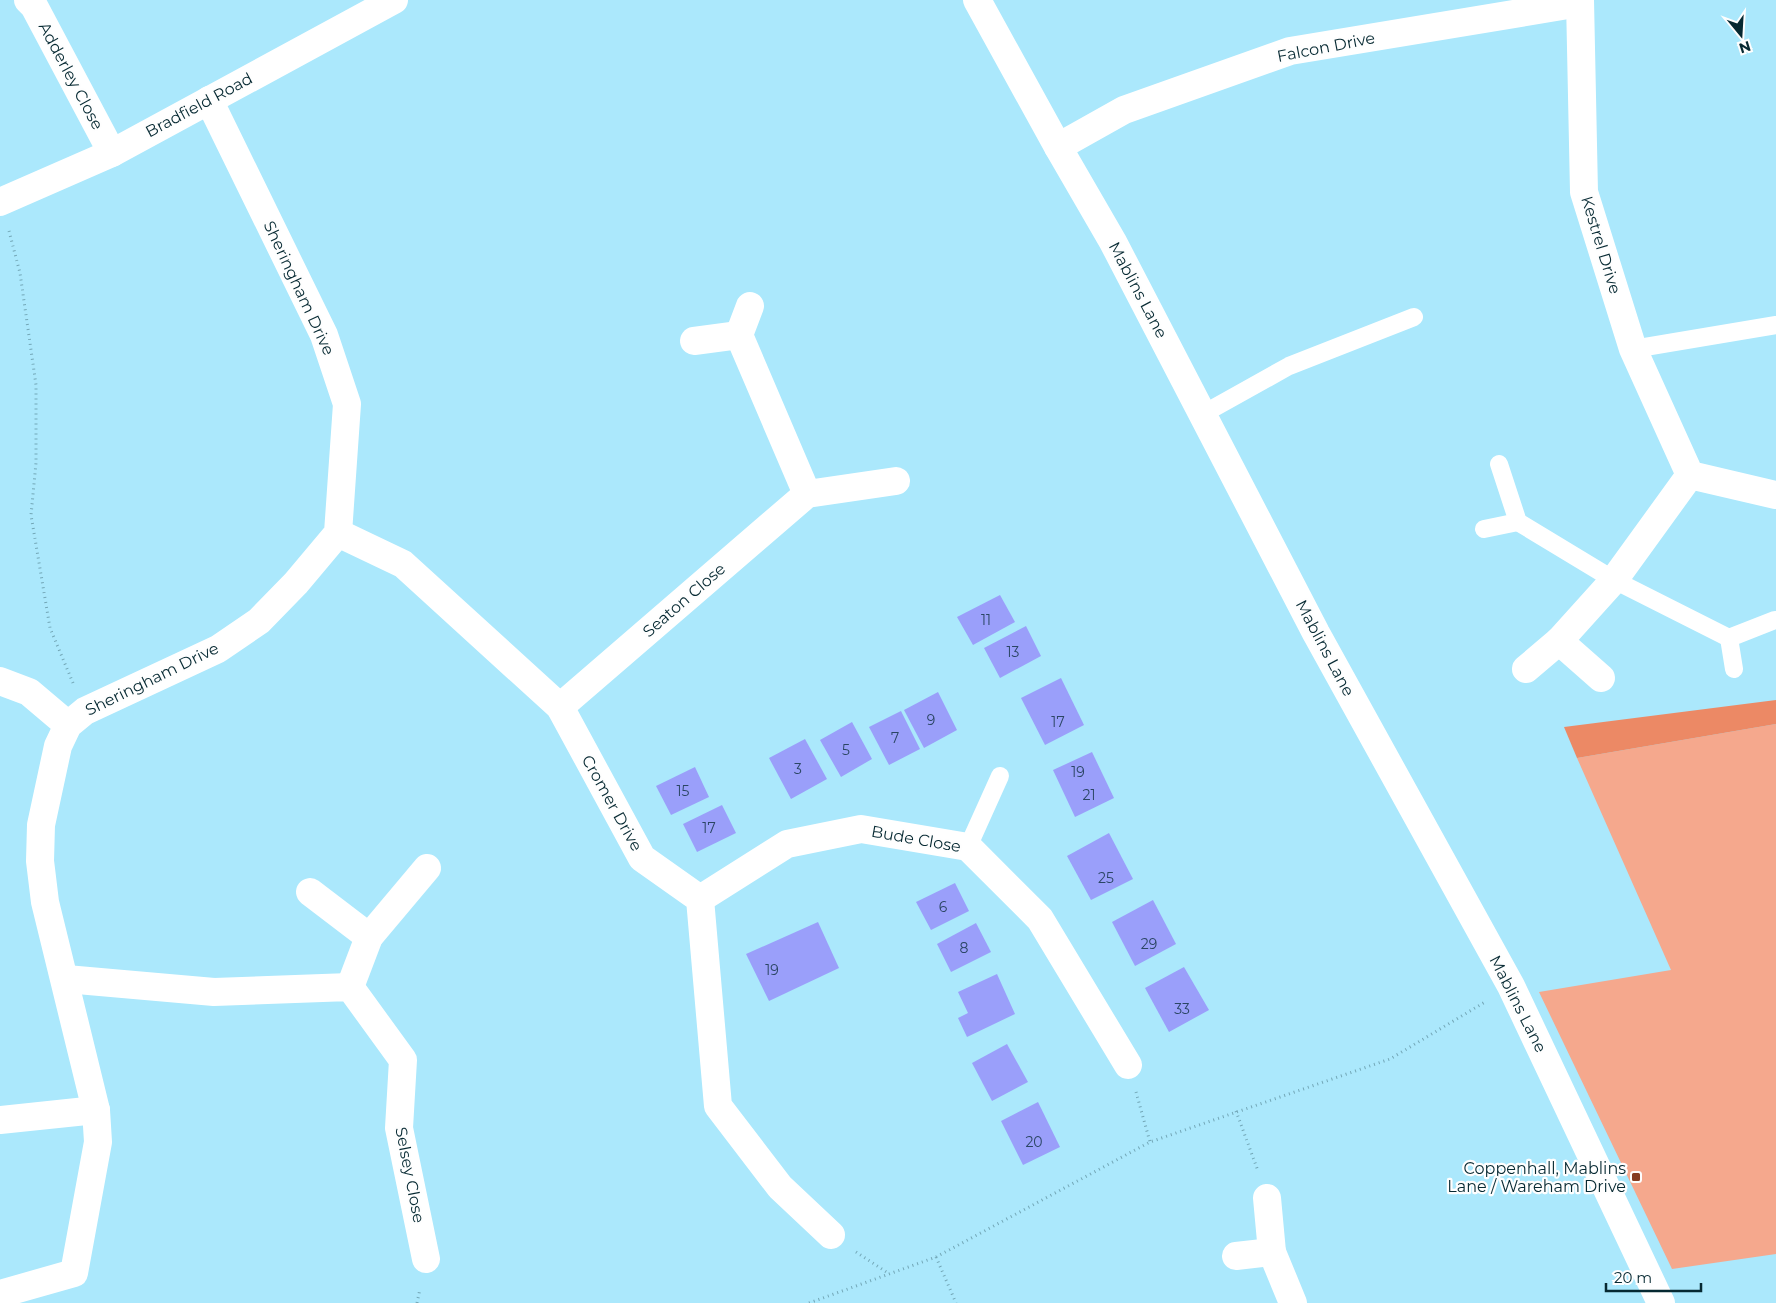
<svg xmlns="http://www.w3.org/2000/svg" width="1776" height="1303" font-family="Montserrat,sans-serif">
<rect width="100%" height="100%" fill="#abe8fc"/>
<!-- green -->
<polygon fill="#f5a88d" points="1776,724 1776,1254 1672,1269 1539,992 1671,970 1577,758"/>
<!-- forest -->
<polygon fill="#ec8965" points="1776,700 1776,724 1577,758 1564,727"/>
<!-- building -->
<g fill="#9a9ffa">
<polygon points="1000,595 1015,622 973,645 957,617"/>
<polygon points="1026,626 1041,656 1000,678 984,648"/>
<polygon points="1061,678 1084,725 1045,745 1021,698"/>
<polygon points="938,692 957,730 924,748 904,710"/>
<polygon points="901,711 920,749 889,765 869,727"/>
<polygon points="852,722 872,759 841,777 820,740"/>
<polygon points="805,739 827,779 791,799 769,758"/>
<polygon points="1092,752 1114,798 1075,817 1053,770"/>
<polygon points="695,767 709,797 671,815 656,786"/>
<polygon points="722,805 736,833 697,852 683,824"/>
<polygon points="1109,833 1133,879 1091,900 1067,856"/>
<polygon points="955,883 969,911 931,930 916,902"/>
<polygon points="1153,900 1176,944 1135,966 1112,922"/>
<polygon points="818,922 839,968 769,1001 746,954"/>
<polygon points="976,923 991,952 951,972 937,944"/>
<polygon points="1184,967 1209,1010 1169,1032 1145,988"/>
<polygon points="997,974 1015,1014 967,1037 958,1018 968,1013 958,992"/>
<polygon points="1007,1044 1028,1082 992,1101 972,1063"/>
<polygon points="1038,1102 1060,1147 1023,1165 1001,1121"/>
</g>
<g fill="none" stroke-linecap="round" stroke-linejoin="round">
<!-- path -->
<g stroke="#73a7b7" stroke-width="3" stroke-dasharray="1 4" stroke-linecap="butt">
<polyline points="9,231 20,273 36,385 36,463 31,515 50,628 73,683"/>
<polyline points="1136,1092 1150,1142"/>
<polyline points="1236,1111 1258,1171"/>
<polyline points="856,1252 888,1273"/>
<polyline points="936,1257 956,1303"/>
<polyline points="417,1303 420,1289"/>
<polyline points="809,1303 936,1257 1150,1142 1390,1059 1485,1002"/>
</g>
<!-- service -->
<g stroke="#fff" stroke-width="18">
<polyline points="1633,349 1776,325"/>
<polyline points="1203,414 1289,366 1414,317"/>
<polyline points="1499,464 1518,522 1614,580 1729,638"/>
<polyline points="1484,529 1518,522"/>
<polyline points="1734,669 1729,638 1775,620"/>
<polyline points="968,847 1000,776"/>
</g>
<!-- minor -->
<g stroke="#fff" stroke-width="28">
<polyline points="28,0 34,6 112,153"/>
<polyline points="1580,0 1584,192 1633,349 1690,475 1776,495"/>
<polyline points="1058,147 1124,110 1290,51 1580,3"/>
<polyline points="750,306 739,335 807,494"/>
<polyline points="694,341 739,335"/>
<polyline points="338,533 403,564 560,707 642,858 700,899 718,1106 780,1187 831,1235"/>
<polyline points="1559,641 1601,678"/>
<polyline points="1526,669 1559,641 1614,580 1690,475"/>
<polyline points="0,681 29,692 68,725"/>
<polyline points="560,707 807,494 896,481"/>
<polyline points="310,892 369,937"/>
<polyline points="700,899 787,844 861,829 968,847 1040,919 1128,1065"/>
<polyline points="66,979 214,992 350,987 403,1060 399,1128 426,1259"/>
<polyline points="350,987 369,937 427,868"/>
<polyline points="0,1120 96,1110"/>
<polyline points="1267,1198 1272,1252 1293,1303"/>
<polyline points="1236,1256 1272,1252"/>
<polyline points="0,1294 74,1273 98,1142 96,1110 45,902 40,861 41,825 58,746 68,725 85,711 218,649 259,621 296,583 338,533 347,404 324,335 209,100"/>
</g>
<!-- tertiary -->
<polyline stroke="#fff" stroke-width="28" points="977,0 1058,147 1113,242 1316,633 1511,986 1661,1303"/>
<!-- secondary -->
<polyline stroke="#fff" stroke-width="28" points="0,202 112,153 394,0"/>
</g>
<!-- markers -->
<rect fill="#863d22" stroke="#fefefe" stroke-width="2" x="1631" y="1172" width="10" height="10" rx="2.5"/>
<g text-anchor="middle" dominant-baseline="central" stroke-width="4.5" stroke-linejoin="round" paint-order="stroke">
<!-- number labels -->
<g font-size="14" fill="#2b4664">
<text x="986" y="620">11</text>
<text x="1013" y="652">13</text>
<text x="931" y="720">9</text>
<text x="1058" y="722">17</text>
<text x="895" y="738">7</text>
<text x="846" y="750">5</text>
<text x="798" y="769">3</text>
<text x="1078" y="772">19</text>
<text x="683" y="791">15</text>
<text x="1089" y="795">21</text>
<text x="709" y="828">17</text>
<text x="1106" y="878">25</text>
<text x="943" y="907">6</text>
<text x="1149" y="944">29</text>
<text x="964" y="948">8</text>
<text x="772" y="970">19</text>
<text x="1182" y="1009">33</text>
<text x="1034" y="1142">20</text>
</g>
<!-- street labels -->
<g font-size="16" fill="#062932" stroke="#fefefe">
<text transform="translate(1326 47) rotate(-11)">Falcon Drive</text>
<text transform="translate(71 76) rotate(62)">Adderley Close</text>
<text transform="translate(199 105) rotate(-28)">Bradfield Road</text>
<text transform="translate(1601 245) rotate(73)">Kestrel Drive</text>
<text transform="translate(299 288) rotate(65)">Sheringham Drive</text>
<text transform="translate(1138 290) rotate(62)">Mablins Lane</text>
<text transform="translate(684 600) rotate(-41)">Seaton Close</text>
<text transform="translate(1325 648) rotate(62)">Mablins Lane</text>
<text transform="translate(152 679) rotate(-26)">Sheringham Drive</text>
<text transform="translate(612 803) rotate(61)">Cromer Drive</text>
<text transform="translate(916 839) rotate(10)">Bude Close</text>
<text transform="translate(1518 1004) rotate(63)">Mablins Lane</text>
<text transform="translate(410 1175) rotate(79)">Selsey Close</text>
</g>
<!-- poi labels -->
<g font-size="16" fill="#062932" stroke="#fefefe" text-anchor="end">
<text x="1626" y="1168">Coppenhall, Mablins<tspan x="1626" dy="18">Lane / Wareham Drive</tspan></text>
</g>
</g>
<!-- north arrow -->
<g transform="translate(1741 35) rotate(162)" stroke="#fefefe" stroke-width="4" paint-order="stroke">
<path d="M0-4L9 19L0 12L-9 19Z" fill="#062932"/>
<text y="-8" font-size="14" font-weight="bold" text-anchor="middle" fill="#062932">N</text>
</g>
<!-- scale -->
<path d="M1606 1283v8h95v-8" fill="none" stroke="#062932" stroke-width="2.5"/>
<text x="1614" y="1283" font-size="15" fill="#062932" stroke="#fefefe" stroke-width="4" paint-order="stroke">20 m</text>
</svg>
